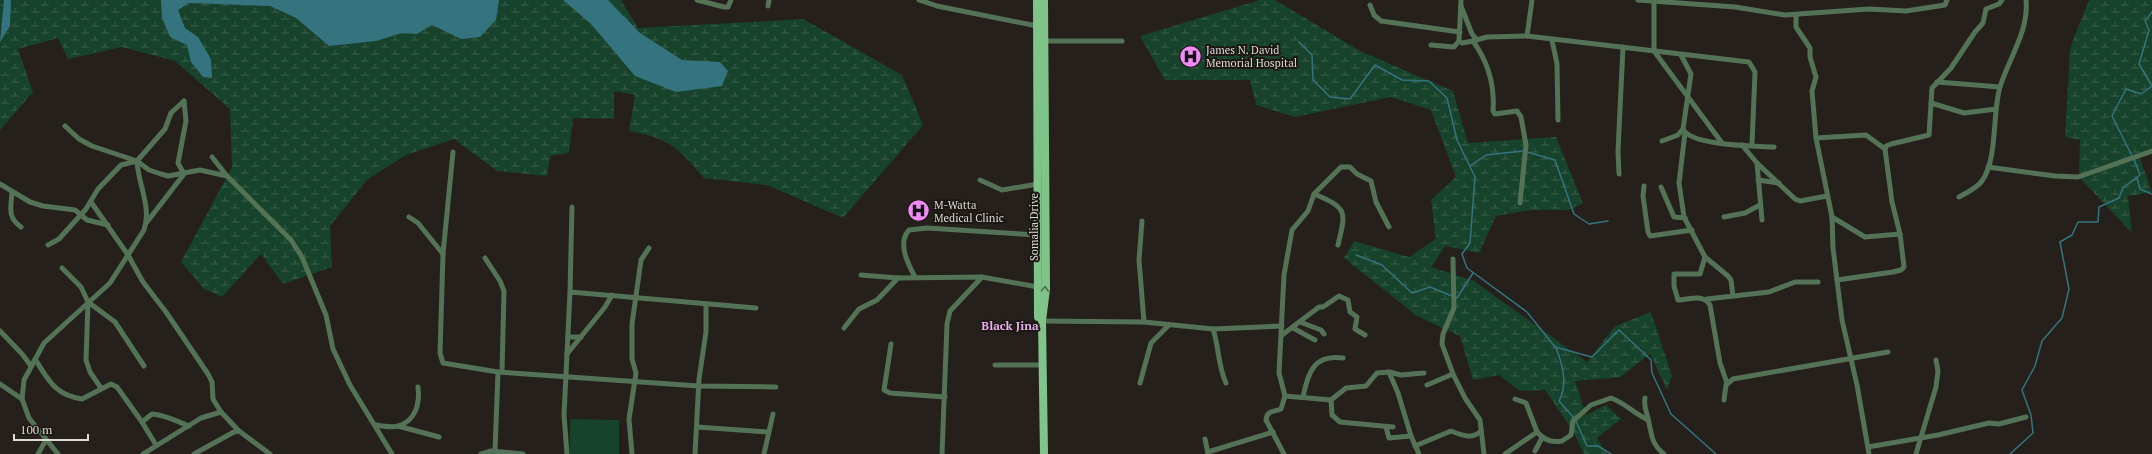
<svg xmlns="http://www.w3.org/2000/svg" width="2152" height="454" font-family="'PT Serif',serif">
<defs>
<pattern id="wetland-marsh" width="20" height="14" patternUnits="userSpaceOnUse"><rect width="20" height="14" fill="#17422b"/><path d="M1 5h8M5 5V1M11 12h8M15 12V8" fill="none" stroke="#385d49"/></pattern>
</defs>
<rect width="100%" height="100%" fill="#25201c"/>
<!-- green -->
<polygon fill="#17422b" points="570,419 619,420 619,454 570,454"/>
<!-- wetland -->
<g fill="url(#wetland-marsh)">
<path d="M0,0h621l17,28 165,-9 99,56 21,50 -80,93 -76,-33 -63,-7c-27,-31 -33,-39 -75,-47l6,-36 -21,-4v28l-41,-1 -4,35 -19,3 -3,20 -50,-5 -43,-32 -48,16 -38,24 -38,47 2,41 -49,17 -22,-30 -39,43 -19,-9 -22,-26 51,-95 -2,-58 -55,-48 -53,-14 -54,12 -10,-21 -40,11 15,43 -33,38z"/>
<polygon points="1260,0 1275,0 1360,51 1453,91 1468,143 1556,137 1583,203 1569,210 1531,210 1496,216 1479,253 1445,246 1431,267 1474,281 1587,362 1615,326 1651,312 1672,376 1667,390 1650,354 1620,377 1575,381 1586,415 1606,405 1621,419 1597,438 1607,454 1584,454 1574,433 1545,390 1520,391 1499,375 1473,380 1460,336 1417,316 1344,258 1354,241 1409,257 1436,239 1431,200 1456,177 1431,110 1391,97 1295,117 1256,105 1250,80 1165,80 1140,36"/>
<polygon points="2089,0 2152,0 2152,149 2139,155 2152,192 2128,196 2132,233 2079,177 2080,140 2065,137 2070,48"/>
</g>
<!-- water -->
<g fill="#35747e">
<polygon points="4,0 11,0 10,26 0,42"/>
<polygon points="161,0 499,0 496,20 480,37 461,39 432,25 417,34 402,33 376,41 329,46 296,18 270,6 189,3 178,10 185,28 198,37 211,59 212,78 203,77 191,62 187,45 170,37 162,18"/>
<polygon points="563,0 608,0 640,33 682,60 720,62 728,71 722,86 676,92 635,76 591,24"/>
</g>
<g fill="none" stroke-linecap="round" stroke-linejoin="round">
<!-- stream -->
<g stroke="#35747e" stroke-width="1.5">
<polyline points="1299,42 1312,55 1313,80 1330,97 1350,99 1375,65 1402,80 1429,81 1447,98 1457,140 1475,177 1470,243 1462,254 1467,268 1527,312 1555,347 1592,357 1619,330 1651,360 1652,373 1671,414 1716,454"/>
<polyline points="1527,152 1555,160 1574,214 1589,224 1608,221"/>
<polyline points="2132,156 2112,116 2126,89 2141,94 2152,86 2139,64 2149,30 2145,21 2152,12"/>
<polyline points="1470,166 1486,155 1523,151"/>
<polyline points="2137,178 2140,189 2152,194"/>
<polyline points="1356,255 1382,265 1412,293 1430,287 1452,296"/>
<polyline points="1455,297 1457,298 1473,273"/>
<path d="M1556,348c7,17 12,37 3,53l15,17"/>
<polyline points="1576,421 1587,446 1598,446 1611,454"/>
<polyline points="2010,454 2033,433 2031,415 2022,390 2035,366 2042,341 2062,318 2069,289 2060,242 2072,235 2078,222 2098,222 2099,207 2119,198 2123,188 2140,175 2134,159"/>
</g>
<!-- street -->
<g stroke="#537256" stroke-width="5">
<polyline points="697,0 724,7 728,7 731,0"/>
<polyline points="919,0 937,6 1037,26"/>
<path d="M1461,0l-2,41 3,2 11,-2c15,21 22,44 20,70l2,3 22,-3 4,6 5,28 -6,58"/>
<polyline points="1532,0 1527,36 1749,62 1755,72 1752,145"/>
<polyline points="1638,0 1735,7 1785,15 1869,9 1906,11 1945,5 1947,0"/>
<polyline points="1654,0 1654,51 1722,143"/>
<polyline points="1370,5 1374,15 1381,21 1460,32"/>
<polyline points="768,6 769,0"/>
<polyline points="1461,6 1472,34 1477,40"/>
<polyline points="1796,15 1796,27 1810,48 1810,57 1816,77 1812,91 1816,138 1832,217 1833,248 1842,320 1857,385 1869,454"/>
<polyline points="1552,40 1557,64 1558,120"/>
<polyline points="1044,41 1122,41"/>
<polyline points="1473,41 1487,37 1527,36"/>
<polyline points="1431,45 1454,47 1459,41"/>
<path d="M1681,55l10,19 -8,55c8,17 73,17 91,18"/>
<polyline points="1937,82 2000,87"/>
<polyline points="1931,103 1964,113 1996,109"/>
<polyline points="65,126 79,139 92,146 137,161 149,170 161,174 168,176 200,170 227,176 291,240 302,257 326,315 333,349 350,385 392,454"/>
<polyline points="1685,133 1679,183 1684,217 1705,257 1728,276 1731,280 1733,296"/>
<polyline points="1816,138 1866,135 1885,149"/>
<polyline points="1662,141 1678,135 1683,129"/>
<polyline points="1742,145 1757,163 1795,199 1800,201 1827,196"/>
<polyline points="453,152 443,254 440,353 443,363 498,372 699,386 776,387"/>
<polyline points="212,157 227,176"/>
<polyline points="1757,163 1762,220"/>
<polyline points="1988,167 2055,176 2078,177 2152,151"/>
<polyline points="1619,174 1618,151 1623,47"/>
<polyline points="980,180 1002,190 1038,184"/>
<polyline points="1758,180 1779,183"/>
<polyline points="0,184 30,202 43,206 75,210 87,220 108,225"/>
<polyline points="1644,186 1643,196 1648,232 1650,236 1692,230"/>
<polyline points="1661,187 1674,217 1685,218"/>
<path d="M12,192c-1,16 -5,25 9,35"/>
<path d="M1314,194c34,14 32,17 24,51"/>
<path d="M1959,197c7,-4 18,-9 23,-16 16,-23 10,-67 18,-94 9,-29 29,-56 26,-87"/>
<polyline points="91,202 128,255 143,282 166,312 208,374 212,382 213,399 221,412"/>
<polyline points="409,217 418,223 443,254"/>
<polyline points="1724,217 1745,213 1760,205"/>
<polyline points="1832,217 1865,237 1900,234"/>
<polyline points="1142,221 1139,260 1144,322"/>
<polyline points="147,222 184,174 178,163 186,121 184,101"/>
<polyline points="48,245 59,239 86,209 98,189 121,165 137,161 165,129 171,113 184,101"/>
<path d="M1705,257l-5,17h-26v12l4,14h2c11,-1 24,-6 30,5l10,58 7,20"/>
<polyline points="485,258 500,281 504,291 502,372"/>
<polyline points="1453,259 1454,308 1443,334 1442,344 1453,374"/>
<polyline points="62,268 81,287 88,302 86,360 90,372 101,388"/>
<polyline points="861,275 898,278 982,277 1038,287"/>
<path d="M915,277c-7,-13 -18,-34 -6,-47l18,-2 110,7"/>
<polyline points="1837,280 1893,272 1901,270 1904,267 1900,234 1892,202 1885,149 1886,146 1891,144 1929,135 1932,88 1951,68 1975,32 1983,23 1986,9 1999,4 2002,0"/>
<polyline points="570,292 572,207"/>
<polyline points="1707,299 1769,292 1795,282 1818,282"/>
<polyline points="88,302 115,322 144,366"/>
<polyline points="1042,321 1144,322 1213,329 1282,326"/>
<polyline points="1300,322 1321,330 1324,334"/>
<polyline points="844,328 859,309 877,300 898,278"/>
<polyline points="1293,328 1315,340"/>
<path d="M1213,329c6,18 5,37 13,54"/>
<polyline points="0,331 23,355 31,366"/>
<polyline points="1282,335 1319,307 1323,307 1339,296 1348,300 1350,312 1357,317 1355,329 1365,335"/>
<polyline points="568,337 581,337"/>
<polyline points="891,344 884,390 890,393 945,397"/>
<polyline points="567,354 605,307 612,295"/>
<path d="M35,359c14,22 20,36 47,40l29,-15 6,3 25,35 14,23"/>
<polyline points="995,365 1039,365"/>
<polyline points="1389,372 1398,393 1411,436 1419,454"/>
<polyline points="1140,383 1151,343 1169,325"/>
<polyline points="0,384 22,399"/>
<polyline points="1427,385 1453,374 1465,398 1480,420 1484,454"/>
<polyline points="1285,396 1331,400 1346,388 1366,386 1377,373 1389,372 1401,375 1424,373"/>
<path d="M1303,397c5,-25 11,-43 40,-39"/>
<path d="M1645,398c-2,10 3,16 4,25 3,13 3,22 15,31"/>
<polyline points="1331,400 1332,415 1340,422 1393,427"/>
<polyline points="1724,400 1726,385 1733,379 1888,352"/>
<path d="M142,422l10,-8c14,1 24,7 37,12"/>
<path d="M376,425c6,1 16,3 22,1 18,-5 22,-23 20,-39"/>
<polyline points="398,426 439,437"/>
<polyline points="697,427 768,432"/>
<polyline points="1386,427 1389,438 1411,436"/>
<path d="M1537,432c7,8 15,11 25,9l9,-6 2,-14 18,-16 20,-7c14,5 24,16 37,22"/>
<polyline points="1205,439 1208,454"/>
<path d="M1415,446l36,-15c10,4 21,9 30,0"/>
<polyline points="1868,447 1938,435 1989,423 1999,424 2026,417"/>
<polyline points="495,451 498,372"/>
<polyline points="1535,451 1542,438"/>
<polyline points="1208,452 1273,432"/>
<polyline points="38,454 46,440"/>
<path d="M58,454l-29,-36 -7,-19 2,-19 20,-37 66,-60 34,-53c8,-22 -6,-46 -7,-69"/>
<polyline points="143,454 201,418 221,412 239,431 270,454"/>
<polyline points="194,454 234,432 239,431"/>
<polyline points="481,454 491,451 523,454"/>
<polyline points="567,454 564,415 570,292 756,308"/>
<polyline points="632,454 629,419 636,373 632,359 632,324 641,260 649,248"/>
<polyline points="695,454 699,379 706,332 706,305"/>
<polyline points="764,454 773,414"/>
<polyline points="942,454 947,324 950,311 982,277"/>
<path d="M1284,454l-18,-34c1,-10 8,-8 15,-11l4,-13 -6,-23 5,-98 8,-45 16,-19 6,-17 27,-27h9l7,7 14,7 5,21 13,25"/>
<polyline points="1505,454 1537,432 1526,403 1515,399"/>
<polyline points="1916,454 1936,387 1938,371 1936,360"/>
</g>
<!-- primary -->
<g stroke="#81c48a" stroke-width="8">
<polyline points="1037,0 1038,317"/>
<polyline points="1044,454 1042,321 1046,289 1044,0"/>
</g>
</g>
<!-- one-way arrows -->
<defs><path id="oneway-chevron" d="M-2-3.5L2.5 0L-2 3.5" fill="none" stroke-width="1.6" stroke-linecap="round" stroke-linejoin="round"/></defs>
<use stroke="#4e6e4e" href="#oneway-chevron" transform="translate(1045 289) rotate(-87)"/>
<!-- icons -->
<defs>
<symbol id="hospital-disc" viewBox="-11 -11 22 22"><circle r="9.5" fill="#f08bf5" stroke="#1c1713"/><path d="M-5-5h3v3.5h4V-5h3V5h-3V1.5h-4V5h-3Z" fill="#111"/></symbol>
</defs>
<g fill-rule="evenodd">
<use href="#hospital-disc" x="1178" y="44" width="25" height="25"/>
<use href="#hospital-disc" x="906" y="198" width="25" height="25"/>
</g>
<g text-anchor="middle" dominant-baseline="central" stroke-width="4" stroke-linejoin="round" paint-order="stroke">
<!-- poi labels -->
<g font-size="11" fill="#dddad7" stroke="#1c1713" text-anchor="start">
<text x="1206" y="50">James N. David<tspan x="1206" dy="13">Memorial Hospital</tspan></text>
<text x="934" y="205">M-Watta<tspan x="934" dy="13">Medical Clinic</tspan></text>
</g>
<!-- street labels -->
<g font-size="11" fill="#dddad7" stroke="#1c1713">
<text transform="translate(1034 227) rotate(-90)">Somalia Drive</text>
</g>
<!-- neighbourhood labels -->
<g font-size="12" font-weight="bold" fill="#e7afe9" stroke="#1c1713">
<text x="1010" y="325">Black Jina</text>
</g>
</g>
<!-- scale -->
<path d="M14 434v6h74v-6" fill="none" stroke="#dddad7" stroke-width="2"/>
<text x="20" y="434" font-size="12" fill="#dddad7" stroke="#1c1713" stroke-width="3" paint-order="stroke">100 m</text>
</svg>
